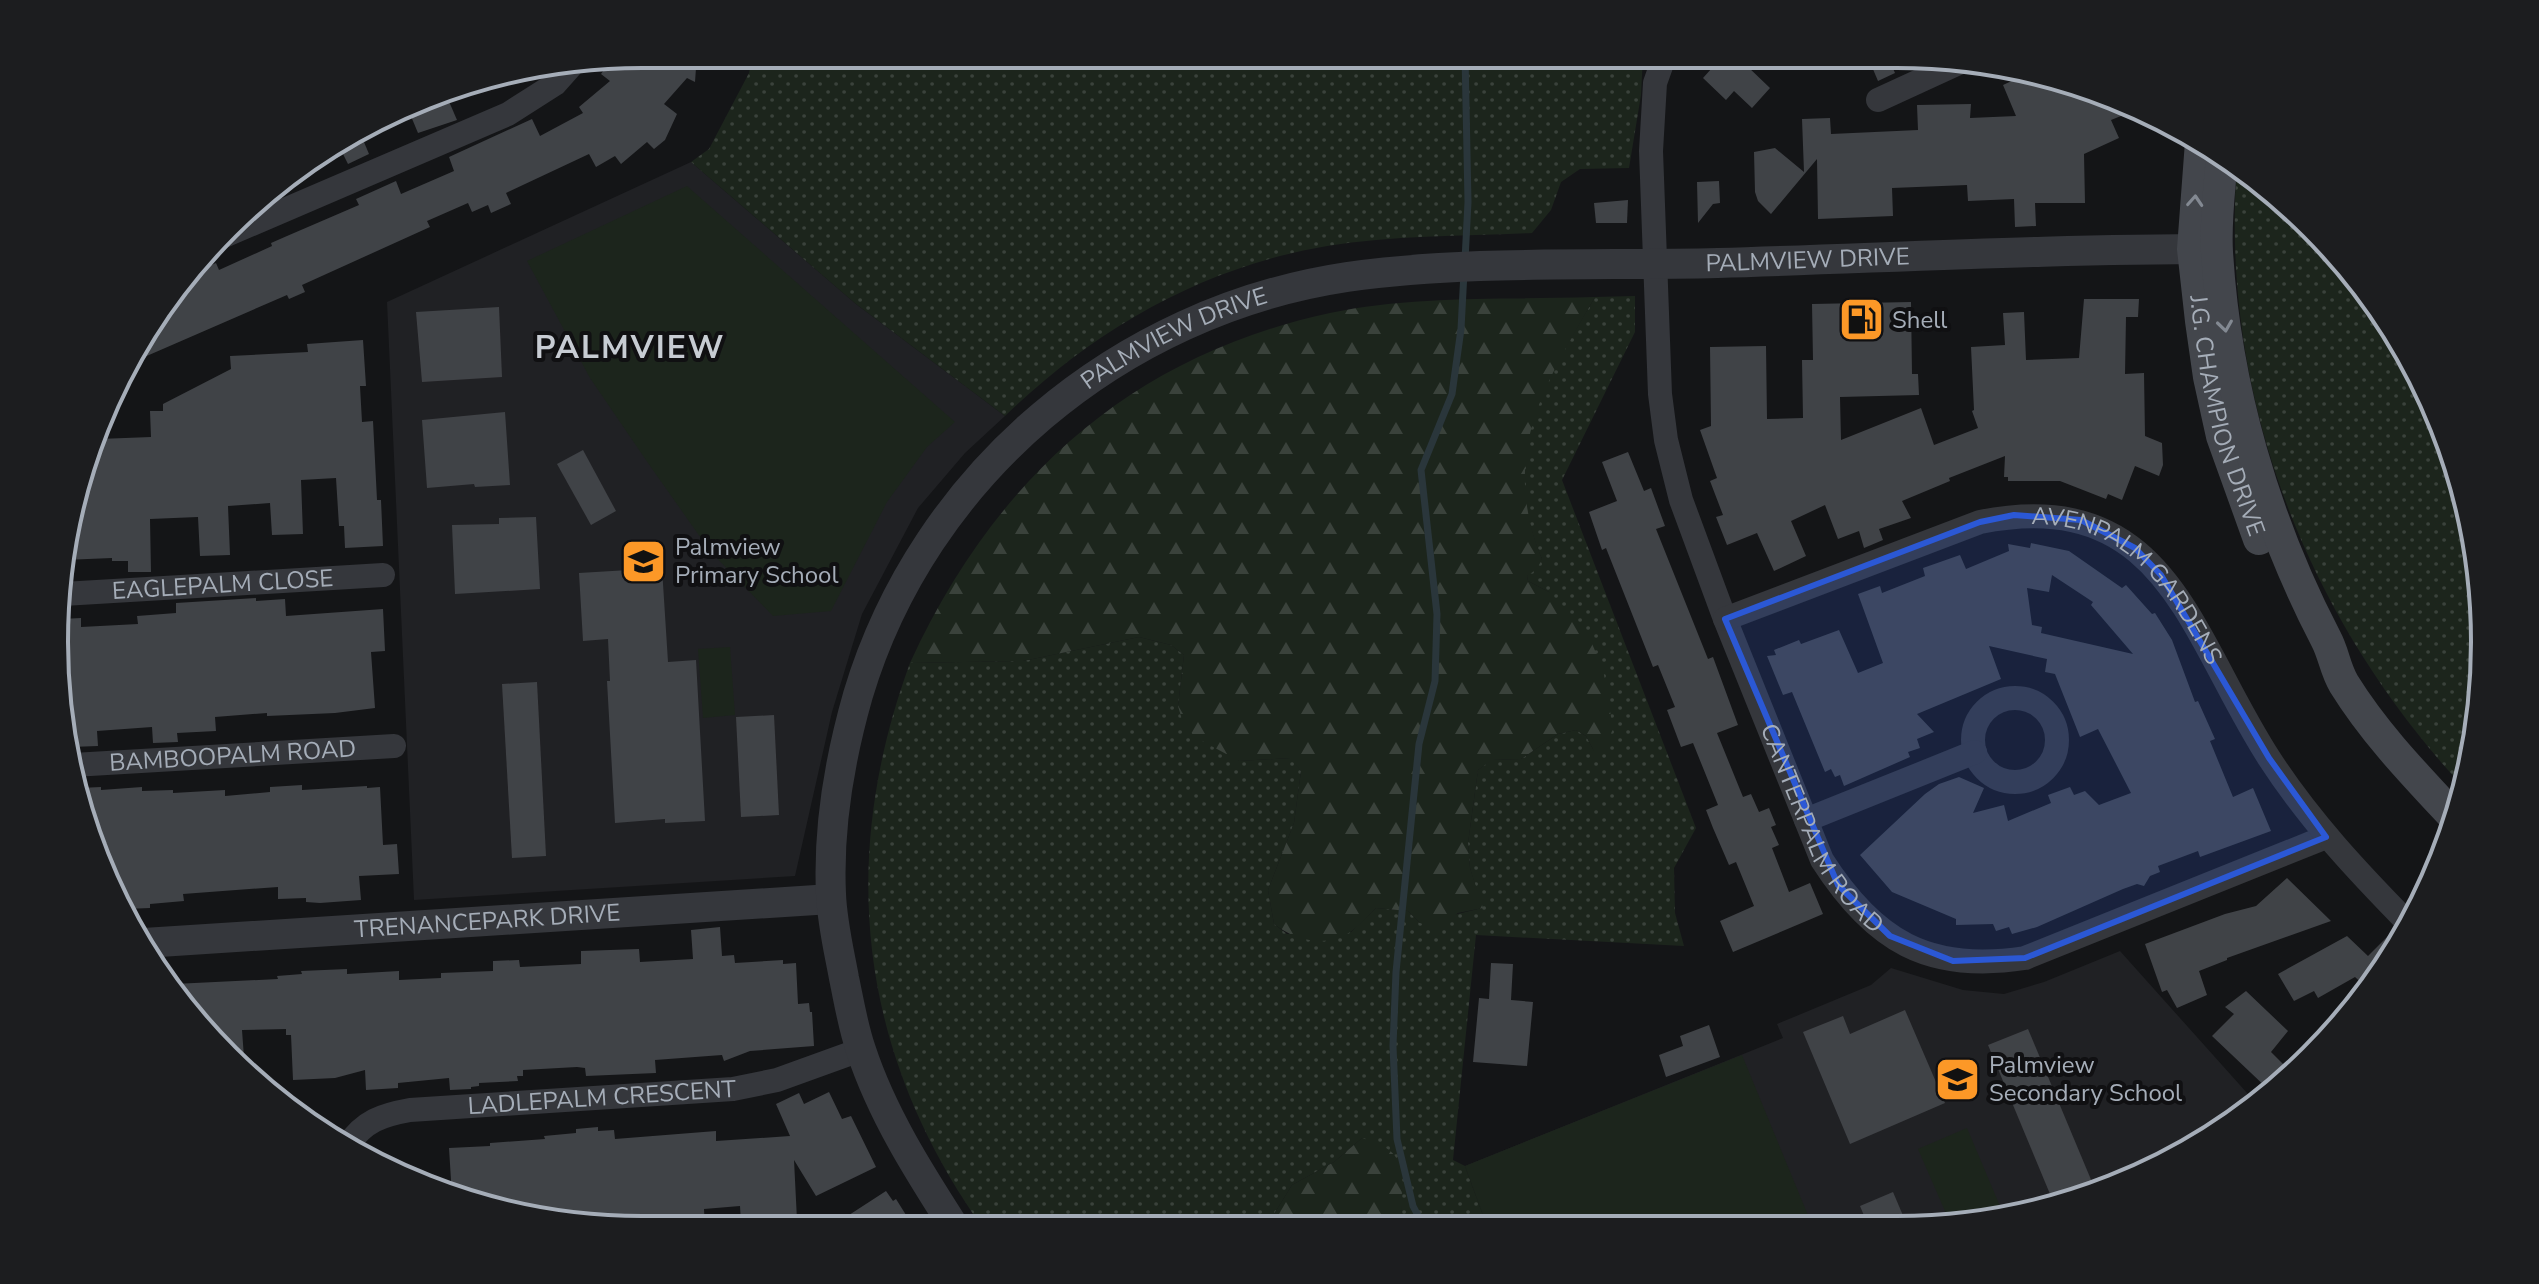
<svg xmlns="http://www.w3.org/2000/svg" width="2539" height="1284" font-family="'Nunito Sans',sans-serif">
<defs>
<pattern id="grass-dots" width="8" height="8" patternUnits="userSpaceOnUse" patternTransform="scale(2)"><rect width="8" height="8" fill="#1c251c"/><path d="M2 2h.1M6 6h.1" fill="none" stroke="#3a423b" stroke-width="1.8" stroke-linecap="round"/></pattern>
<pattern id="forest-firs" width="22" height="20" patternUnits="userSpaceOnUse" patternTransform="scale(2)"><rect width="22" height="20" fill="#1c251c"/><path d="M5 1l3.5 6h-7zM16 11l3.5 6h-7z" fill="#3a423b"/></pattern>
</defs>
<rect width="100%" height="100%" fill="#141517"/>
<!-- built -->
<g fill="#202124">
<polygon points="691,162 856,304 1005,416 965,453 918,508 862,614 832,712 795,876 414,900 387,302"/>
<polygon points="2120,951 2256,1103 2224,1131 2086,1199 1973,1225 1487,1226 1465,1166 1783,1038 1777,1024 1871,985 1891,968 1963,990 2004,994 2044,982"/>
</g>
<!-- grass -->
<g fill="url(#grass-dots)">
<path d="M753,54l890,1 -2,40 -12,73 -49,1 -19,13 -10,28 -19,23c-68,3 -138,2 -205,13 -125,21 -232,83 -322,170l-149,-112 -165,-142 18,-13 40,-76z"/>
<path d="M2237,164l18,11 84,79 67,94 48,105 26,112 4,115 -18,110c-158,-169 -247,-393 -229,-626z"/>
<path d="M1635,296v36l-73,148 134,348 -22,40 1,45 9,33 -208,-11 -23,225 12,6 22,60 -85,1 -1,-44 -39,-45 -28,24 -42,23 -26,42 -283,1c-124,-174 -146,-366 -73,-565l113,-2 116,-24 32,8 13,10 -6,51 61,55 52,-3 10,13 -7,52 -26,67 6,34 13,10 64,-2 25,-24 32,3 12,12 62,-15 -12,-40 -2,-25 10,-73 13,-10 30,-1 37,-25 18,-4 10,6 8,15 -45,-159 -21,-11 -1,-5 15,-17c-10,-23 -18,-53 -19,-79 -3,-63 42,-131 72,-183z"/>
</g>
<!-- forest -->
<g fill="url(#forest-firs)">
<path d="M1595,297c-51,89 -96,157 -53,262l-5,10 -10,7 1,5 21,11 37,38 17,39 10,60 -10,22h-9l-8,-15 -10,-6 -18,4 -37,25 -29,1 -14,10 -10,73 2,25 13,40 -25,5 -22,16 -16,-6 -12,-12 -32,-3c-9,8 -18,20 -29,26 -23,14 -54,5 -73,-10l-6,-34 26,-67 7,-52 -11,-13 -51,3 -44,-24 -12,-14 -5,-17 6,-51 -13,-10 -32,-8 -116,24 -113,2c84,-183 220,-307 420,-350 86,-18 178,-13 265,-16z"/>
<path d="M1362,1138c10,3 26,8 33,18 10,15 6,53 7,71h-136l26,-42 42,-23z"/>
</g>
<!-- park -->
<g fill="#1c251c">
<polygon points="687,186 955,422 927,447 887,502 831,611 773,616 710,551 648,463 590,378 527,261"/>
<polygon points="730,647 735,715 703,718 698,649"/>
<polygon points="1742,1055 1812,1225 1487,1226 1465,1166"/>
<polygon points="1967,1128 2005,1218 1973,1225 1951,1225 1918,1149"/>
</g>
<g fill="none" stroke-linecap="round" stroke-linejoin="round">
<!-- stream -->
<g stroke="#2a363b" stroke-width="7">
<polyline points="1465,260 1468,202 1465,55"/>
<polyline points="1424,1227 1413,1206 1397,1139 1393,1046 1396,972 1419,744 1435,681 1437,614 1421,470 1452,394 1461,329 1464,272"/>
</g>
</g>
<!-- building -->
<g fill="#404347" fill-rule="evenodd">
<polygon points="642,54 697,54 695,82 687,78 664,104 677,114 665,140 654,149 647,142 621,164 615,156 596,167 589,154 506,193 511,204 491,213 488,205 472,212 468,203 427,221 430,227 302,285 305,292 289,299 287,295 126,365 133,348 171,294 183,289 181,284 187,281 185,276 216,263 219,270 272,246 271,243 287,236 359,205 356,199 396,181 401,194 454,171 449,157 532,119 540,136 583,113 579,107 610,81 601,74 612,59"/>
<polygon points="1698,55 1755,55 1747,66 1770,88 1752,108 1734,91 1726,100 1703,78 1712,68"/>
<polygon points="1867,55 1887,55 1895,73 1878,81"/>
<polygon points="2033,71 2049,74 2141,108 2111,120 2119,138 2084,154 2085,203 2035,203 2036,226 2015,227 2014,199 1968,201 1967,185 1892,188 1893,216 1818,219 1817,159 1771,214 1758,201 1755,192 1754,152 1775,148 1804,172 1802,119 1830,118 1831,134 1918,130 1917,105 1971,104 1970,118 2016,116 2003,85"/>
<polygon points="444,90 457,120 418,133 408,109"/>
<polygon points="361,135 369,154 348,164 339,146"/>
<polygon points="1719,181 1720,203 1713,204 1698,223 1697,182"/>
<polygon points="1628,200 1627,223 1596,223 1594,203"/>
<polygon points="2084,299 2139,299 2138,317 2126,317 2125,374 2144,373 2145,436 2162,443 2163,465 2159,476 2135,466 2122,500 2108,494 2106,499 2060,481 2008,481 2008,477 2004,477 2005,456 1949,478 1950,481 1902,501 1911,518 1879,529 1883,540 1864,548 1859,531 1838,539 1825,505 1791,521 1806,556 1774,571 1757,533 1727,545 1716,517 1723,515 1710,481 1717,478 1700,430 1711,426 1710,347 1766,346 1767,419 1803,418 1802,360 1813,360 1812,304 1911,302 1912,374 1918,374 1919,395 1840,397 1841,440 1921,408 1934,445 1978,428 1972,411 1974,410 1971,347 2005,345 2003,313 2024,312 2026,360 2079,358"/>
<polygon points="499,307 502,377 422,382 416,312"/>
<polygon points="363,340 366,386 360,386 362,422 373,421 377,500 381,500 383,546 345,548 344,526 339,526 336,478 301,480 303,534 272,535 270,503 228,506 230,555 200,556 198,517 150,519 151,572 128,572 128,561 112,561 112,558 64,560 65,527 99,439 151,437 150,411 163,411 163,404 231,369 230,356 308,352 307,344"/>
<polygon points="505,412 510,485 475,487 474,484 427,488 422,420"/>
<polygon points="583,450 616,511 591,525 557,464"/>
<polygon points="1628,452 1644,491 1651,488 1665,526 1656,529 1708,659 1713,657 1738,725 1717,733 1743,797 1751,794 1759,812 1769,808 1776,825 1771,827 1779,845 1772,848 1789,892 1810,883 1823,914 1733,952 1720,921 1754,906 1736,862 1729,865 1713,828 1706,810 1718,805 1693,743 1681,747 1667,710 1675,707 1658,665 1653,667 1606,548 1602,550 1589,512 1617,501 1602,462"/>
<polygon points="536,517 540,589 455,594 452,525 499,524 499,518"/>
<path d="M2031,543l38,8 53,37 4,-3 26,29 3,-1 17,27 23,62 3,-1 17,38 -5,2 23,56 20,-9 18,43 -71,26 -2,-6 -40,15 2,6 -10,4 -6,10 -7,-2 -14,5 -86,38 -25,7 -3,-7 -13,4 -3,-7 -37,1v-6l-64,-27 -32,-37 65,-61 14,-10 20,-7 25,11 -11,25 31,-8 4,16 43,-18 -3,-8 22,-8 4,8 11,-4 14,14 32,-12 -33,-64 -18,8 -25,-63 -10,-2 2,-13 -58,-13 12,33 -84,35 17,18 -17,7 3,9 -12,4 2,5 -66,29 -4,-11 -5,2 -4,-8 -6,3 -33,-80 -9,3 -16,-39 9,-1 -2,-5 25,-10 2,4 38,-14 19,43 25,-10 -25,-69 22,-8 2,7 43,-17 -2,-8 37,-13 6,14 43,-18 -1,-7 22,4zM2052,575l41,27 -2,3 42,49 -92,-21 1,-6 -10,-2 -5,-37 22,4z"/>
<polygon points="662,568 668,662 696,660 705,821 665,823 665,819 615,823 607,681 610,681 608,639 583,641 579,573"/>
<polygon points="256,598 256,601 285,599 286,616 383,609 385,651 371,652 375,708 335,713 267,716 267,713 215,717 216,731 177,733 178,742 153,743 152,727 97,731 98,746 71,747 69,721 60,722 59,718 62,619 81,618 81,627 138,624 137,616 176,613 176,603"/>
<polygon points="537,682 546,856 512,858 502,684"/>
<polygon points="774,715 779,815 741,817 736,717"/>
<polygon points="302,785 302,790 367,786 367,788 380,787 383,845 397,844 399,874 359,876 361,900 320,903 306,902 306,898 278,899 278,887 183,894 184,901 150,904 150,908 125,909 124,897 113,897 109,882 107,843 97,843 80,788 101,787 101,790 142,787 142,791 173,790 173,793 225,790 225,796 270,792 270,787"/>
<polygon points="2287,878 2331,921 2227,958 2227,960 2199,971 2207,995 2177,1008 2167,990 2162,992 2145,944 2225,914 2256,906"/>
<polygon points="720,927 722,956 734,955 735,963 783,960 783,964 796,963 798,1004 809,1003 810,1012 812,1012 814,1046 750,1051 724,1061 722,1055 655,1060 656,1073 586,1076 585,1068 577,1067 523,1070 523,1076 517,1076 518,1081 479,1083 479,1086 471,1087 471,1089 450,1090 449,1078 398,1083 398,1088 366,1090 365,1070 335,1078 293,1080 291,1035 286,1035 286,1029 242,1030 245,1071 227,1058 174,984 278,979 277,976 302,974 301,971 347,969 347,974 399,971 399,980 441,978 441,973 493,971 493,961 519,960 520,967 581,964 581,951 639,949 640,962 693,959 691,930"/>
<polygon points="2394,930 2401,936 2367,988 2355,977 2318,998 2314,991 2294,1001 2278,974 2347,936 2368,956"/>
<polygon points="1491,963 1513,964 1511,1000 1533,1002 1527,1066 1473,1062 1479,998 1489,999"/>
<polygon points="2246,991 2288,1031 2271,1052 2291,1072 2270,1091 2212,1036 2234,1014 2225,1007"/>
<polygon points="1905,1010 1945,1103 1850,1144 1803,1032 1843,1016 1850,1034"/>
<polygon points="1709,1025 1720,1057 1666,1077 1659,1055 1683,1046 1680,1036"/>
<polygon points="2028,1029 2097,1194 2086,1199 2055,1206 1988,1045"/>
<polygon points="829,1092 842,1119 851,1116 876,1167 816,1196 794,1160 797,1220 785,1221 785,1223 741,1223 740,1206 704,1209 705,1228 604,1229 490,1210 452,1196 449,1148 490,1146 490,1143 545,1139 544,1136 576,1133 576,1129 598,1127 598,1131 614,1130 615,1139 716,1131 716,1141 790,1136 776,1104 799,1093 804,1104"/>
<polygon points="886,1191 893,1201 896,1199 906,1215 886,1228 829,1228"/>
<polygon points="1893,1192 1907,1225 1868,1225 1860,1206"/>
</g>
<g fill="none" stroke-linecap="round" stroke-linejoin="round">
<!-- minor -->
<g stroke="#35373c" stroke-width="24">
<path id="s1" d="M1665,55l-10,28 -4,68 9,243 6,46 15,60 44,119 97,241c52,81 106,113 203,98l301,-121"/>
<polyline points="1878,100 1965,60"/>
<polyline points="217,239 508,114 555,84 571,66"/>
<path id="s2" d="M63,594l320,-19"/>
<path id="s3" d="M1725,619l255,-97c186,-37 209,112 289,236 40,62 89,114 140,166"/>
<circle cx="2015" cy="740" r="42"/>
<path id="s4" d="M73,765l321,-19"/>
<polyline points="1806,820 1975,752"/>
<path id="s5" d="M348,1145c16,-24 34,-30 62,-35l323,-21 44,-9 83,-30"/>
</g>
<!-- tertiary -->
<g stroke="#35373c" stroke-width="30">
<path id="s6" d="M144,943l687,-44"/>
<path id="s7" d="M955,1228c-36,-56 -73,-114 -94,-178 -8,-23 -12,-48 -17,-72 -5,-27 -12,-56 -13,-84 -3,-65 9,-136 27,-199 66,-221 262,-384 489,-418 122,-17 248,-11 371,-14 166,-5 332,-14 498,-14"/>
</g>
<!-- secondary -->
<g stroke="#43464c" stroke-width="32">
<path id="s8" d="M2201,142l-8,107 8,72 8,56 13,59 37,103"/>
<path d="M2222,155c-2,32 -7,65 -5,97 8,134 47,268 109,387 8,15 9,30 18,45 31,50 72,92 112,135"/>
</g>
</g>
<!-- one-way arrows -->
<defs><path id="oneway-chevron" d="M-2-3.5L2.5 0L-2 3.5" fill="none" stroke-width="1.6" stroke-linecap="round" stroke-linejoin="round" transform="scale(2)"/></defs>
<g stroke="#838992">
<use href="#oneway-chevron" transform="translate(2195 201) rotate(-86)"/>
<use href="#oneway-chevron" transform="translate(2225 326) rotate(82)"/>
</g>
<!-- marked area -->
<path fill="#2b58d5" fill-opacity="0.2" stroke="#2b58d5" stroke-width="6" stroke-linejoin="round" d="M2014,515l67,5 54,28 26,27 108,183 57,79 -301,121 -72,3 -63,-25 -52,-51 -113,-266 255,-97z"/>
<!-- icons -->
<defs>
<symbol id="fuel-square" viewBox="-11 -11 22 22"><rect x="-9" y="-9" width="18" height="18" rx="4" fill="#fc9827" stroke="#101012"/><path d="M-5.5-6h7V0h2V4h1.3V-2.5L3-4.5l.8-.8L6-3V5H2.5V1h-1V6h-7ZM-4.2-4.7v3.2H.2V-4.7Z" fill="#111"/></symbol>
<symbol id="school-square" viewBox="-11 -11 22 22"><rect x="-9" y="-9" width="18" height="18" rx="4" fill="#fc9827" stroke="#101012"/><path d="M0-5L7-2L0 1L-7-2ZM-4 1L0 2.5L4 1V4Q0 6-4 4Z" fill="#111"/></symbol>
</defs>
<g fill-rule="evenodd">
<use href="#fuel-square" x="1836" y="294" width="51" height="51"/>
<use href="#school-square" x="618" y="536" width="51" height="51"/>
<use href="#school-square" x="1932" y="1054" width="51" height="51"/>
</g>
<g text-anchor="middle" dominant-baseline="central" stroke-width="8" stroke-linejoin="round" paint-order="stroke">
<!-- street labels -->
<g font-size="24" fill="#a5adb8" stroke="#101012">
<text stroke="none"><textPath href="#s7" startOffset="1702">PALMVIEW DRIVE</textPath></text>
<text stroke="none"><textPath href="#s7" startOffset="1056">PALMVIEW DRIVE</textPath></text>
<text stroke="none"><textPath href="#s8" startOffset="278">J.G. CHAMPION DRIVE</textPath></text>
<text stroke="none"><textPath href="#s2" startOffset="160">EAGLEPALM CLOSE</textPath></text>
<text stroke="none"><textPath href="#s3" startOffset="450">AVENPALM GARDENS</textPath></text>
<text stroke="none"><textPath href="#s4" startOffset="160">BAMBOOPALM ROAD</textPath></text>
<text stroke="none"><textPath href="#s1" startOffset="808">CANTERPALM ROAD</textPath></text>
<text stroke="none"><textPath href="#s6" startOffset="344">TRENANCEPARK DRIVE</textPath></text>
<text stroke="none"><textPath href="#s5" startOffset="266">LADLEPALM CRESCENT</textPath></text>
</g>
<!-- poi labels -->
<g font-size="24" fill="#a5adb8" stroke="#101012" text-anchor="start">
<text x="1892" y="320">Shell</text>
<text x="675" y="547">Palmview<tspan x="675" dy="28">Primary School</tspan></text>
<text x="1989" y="1065">Palmview<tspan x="1989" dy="28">Secondary School</tspan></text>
</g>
<!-- district labels -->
<g font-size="32" font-weight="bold" letter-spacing="2" fill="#c7ccd3" stroke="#101012">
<text x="630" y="347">PALMVIEW</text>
</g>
</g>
<!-- crop -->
<path d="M0 0H2539V1284H0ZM642 68H1897A574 574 0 0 1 2471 642V642A574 574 0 0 1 1897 1216H642A574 574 0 0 1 68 642V642A574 574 0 0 1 642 68Z" fill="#1c1d1f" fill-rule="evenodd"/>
<path fill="none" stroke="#a5adb8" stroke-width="4" d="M642 68H1897A574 574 0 0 1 2471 642V642A574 574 0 0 1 1897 1216H642A574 574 0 0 1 68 642V642A574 574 0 0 1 642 68Z"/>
</svg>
